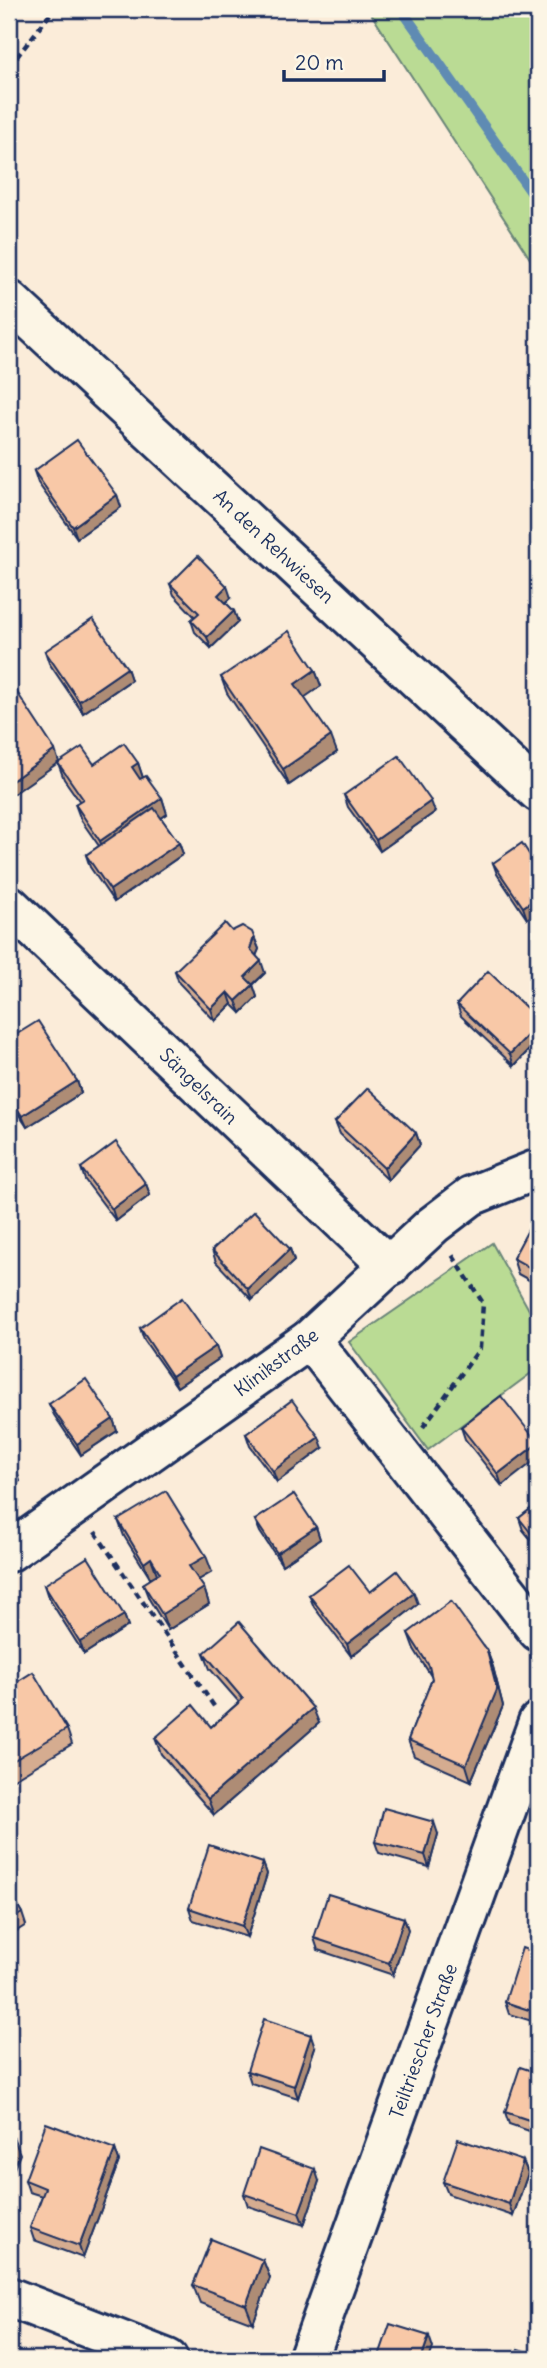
<svg xmlns="http://www.w3.org/2000/svg" width="547" height="2368" font-family="Delius,sans-serif">
<rect width="100%" height="100%" fill="#fbecd9"/>
<filter id="ink" filterUnits="userSpaceOnUse"><feTurbulence type="fractalNoise" baseFrequency=".0143" numOctaves="2"/><feDisplacementMap in="SourceGraphic" scale="14" xChannelSelector="R" yChannelSelector="G"/><feConvolveMatrix kernelMatrix="1 2 1 2 8 2 1 2 1" color-interpolation-filters="sRGB"/></filter>
<g filter="url(#ink)">
<!-- green -->
<g fill="#badb94" stroke="#6a8579" stroke-width="2">
<polygon points="368,9 538,9 538,271"/>
<polygon points="492,1243 538,1326 538,1368 428,1450 349,1342"/>
</g>
<g fill="none" stroke-linecap="round" stroke-linejoin="round">
<!-- stream -->
<polyline stroke="#5f8bb3" stroke-width="10" points="401,9 538,202"/>
<defs>
<g id="minor">
<polyline points="9,300 538,792"/>
<polyline points="9,905 390,1267"/>
<polyline points="310,1339 538,1631"/>
<polyline points="9,1552 310,1339 433,1225 471,1196 538,1169"/>
<polyline points="9,2297 168,2359"/>
<polyline points="308,2359 538,1722"/>
</g>
</defs>
<!-- minor casing -->
<use href="#minor" stroke="#1b2f5e" stroke-width="44"/>
<!-- path -->
<g stroke="#1b2f5e" stroke-width="4.5" stroke-dasharray="7 5" stroke-linecap="butt">
<polyline points="9,67 54,9"/>
<polyline points="423,1427 480,1348 483,1303 451,1253"/>
<polyline points="95,1532 216,1709"/>
</g>
<!-- minor -->
<use href="#minor" stroke="#fcf5e5" stroke-width="38"/>
</g>
<!-- wall -->
<g fill="#d5ac90" stroke="#1b2f5e" stroke-width="2">
<polygon points="34,471 117,495 121,507 77,538 38,483"/>
<polygon points="170,584 231,598 226,603 234,611 238,622 211,648 195,632 191,620 195,617 174,595"/>
<polygon points="45,651 127,668 131,680 83,713 49,663"/>
<polygon points="315,670 321,686 304,697 337,752 289,785 227,693 221,677"/>
<polygon points="58,763 94,764 138,763 143,778 162,798 167,814 161,818 179,843 183,854 114,902 90,867 86,855 99,846 81,820 75,804 80,802 64,779"/>
<polygon points="344,795 435,812 380,851 348,807"/>
<polygon points="493,863 538,868 538,911 527,919 497,874"/>
<polygon points="232,931 254,937 259,949 256,956 265,973 253,985 257,997 241,1013 232,1004 215,1021 179,983 175,971"/>
<polygon points="457,1004 538,1019 538,1040 514,1066 461,1016"/>
<polygon points="9,1039 77,1081 81,1093 27,1127 9,1100"/>
<polygon points="335,1122 416,1133 420,1145 388,1180 340,1134"/>
<polygon points="81,1168 146,1184 150,1195 116,1221 85,1180"/>
<polygon points="538,1213 538,1285 518,1274 513,1258"/>
<polygon points="290,1249 294,1261 252,1300 216,1262 212,1250"/>
<polygon points="140,1328 216,1346 220,1358 177,1387 144,1340"/>
<polygon points="501,1396 502,1486 465,1439 461,1427"/>
<polygon points="49,1404 113,1419 117,1431 81,1455 54,1415"/>
<polygon points="246,1434 323,1448 277,1482 250,1446"/>
<polygon points="538,1503 538,1548 523,1530 519,1518"/>
<polygon points="118,1520 212,1572 198,1580 204,1588 209,1604 168,1630 149,1599 143,1584 158,1575 157,1574 150,1578 124,1536"/>
<polygon points="255,1520 316,1527 320,1539 282,1565 260,1532"/>
<polygon points="44,1585 124,1615 128,1626 84,1654 48,1597"/>
<polygon points="370,1592 418,1604 351,1656 314,1607 309,1595"/>
<polygon points="408,1633 487,1651 493,1667 503,1706 471,1781 414,1756 408,1740 432,1679 431,1676 414,1649"/>
<polygon points="204,1653 319,1723 214,1815 161,1754 155,1738 211,1727 239,1702 210,1669"/>
<polygon points="9,1687 67,1729 72,1744 9,1782"/>
<polygon points="438,1834 429,1867 379,1853 375,1842"/>
<polygon points="263,1863 267,1874 247,1937 193,1920 189,1908"/>
<polygon points="9,1891 22,1913 26,1925 9,1936"/>
<polygon points="404,1918 408,1930 393,1975 318,1950 314,1938"/>
<polygon points="538,1954 538,2023 509,2014 505,2002"/>
<polygon points="315,2047 298,2098 251,2083 247,2071"/>
<polygon points="538,2073 538,2134 509,2124 505,2112"/>
<polygon points="115,2149 119,2161 83,2258 34,2240 30,2228 42,2196 29,2192 25,2180"/>
<polygon points="523,2161 528,2173 513,2216 448,2194 443,2182"/>
<polygon points="319,2181 304,2225 248,2206 244,2194"/>
<polygon points="263,2260 270,2278 253,2323 200,2303 193,2285"/>
</g>
<!-- shaded-wall -->
<g fill="#ae8c75" stroke="#1b2f5e" stroke-width="2">
<polygon points="117,495 121,507 77,538 73,527"/>
<polygon points="227,586 231,598 222,606 218,595"/>
<polygon points="234,611 238,622 211,648 207,637"/>
<polygon points="127,668 131,680 83,713 79,701"/>
<polygon points="315,670 321,686 301,700 295,684"/>
<polygon points="331,736 337,752 289,785 283,769"/>
<polygon points="55,750 59,762 12,795 9,787 9,783"/>
<polygon points="138,763 143,778 138,783 132,767"/>
<polygon points="162,798 167,814 106,856 100,841"/>
<polygon points="431,801 435,812 380,851 376,840"/>
<polygon points="179,843 183,854 114,902 110,890"/>
<polygon points="538,897 538,911 527,919 523,907"/>
<polygon points="254,937 259,949 254,961 250,949"/>
<polygon points="261,961 265,973 249,988 245,977"/>
<polygon points="253,985 257,997 241,1013 236,1001"/>
<polygon points="228,992 232,1004 215,1021 211,1009"/>
<polygon points="538,1024 538,1040 514,1066 510,1054"/>
<polygon points="77,1081 81,1093 27,1127 22,1116"/>
<polygon points="416,1133 420,1145 388,1180 384,1168"/>
<polygon points="146,1184 150,1195 116,1221 112,1209"/>
<polygon points="290,1249 294,1261 252,1300 248,1289"/>
<polygon points="216,1346 220,1358 177,1387 172,1376"/>
<polygon points="113,1419 117,1431 81,1455 77,1444"/>
<polygon points="319,1437 323,1448 277,1482 273,1471"/>
<polygon points="538,1443 538,1458 502,1486 498,1474"/>
<polygon points="16,1469 20,1481 9,1489 9,1474"/>
<polygon points="316,1527 320,1539 282,1565 277,1553"/>
<polygon points="206,1556 212,1572 195,1582 189,1566"/>
<polygon points="151,1558 157,1574 150,1578 144,1563"/>
<polygon points="204,1588 209,1604 168,1630 162,1614"/>
<polygon points="414,1593 418,1604 351,1656 347,1644"/>
<polygon points="124,1615 128,1626 84,1654 80,1642"/>
<polygon points="487,1651 493,1667 503,1706 471,1781 466,1765"/>
<polygon points="313,1708 319,1723 214,1815 208,1799"/>
<polygon points="434,1822 438,1834 429,1867 425,1855"/>
<polygon points="263,1863 267,1874 247,1937 242,1926"/>
<polygon points="404,1918 408,1930 393,1975 389,1963"/>
<polygon points="311,2035 315,2047 298,2098 294,2086"/>
<polygon points="14,2139 20,2154 9,2181 9,2151"/>
<polygon points="115,2149 119,2161 83,2258 79,2246"/>
<polygon points="523,2161 528,2173 513,2216 509,2204"/>
<polygon points="315,2169 319,2181 304,2225 299,2213"/>
<polygon points="263,2260 270,2278 253,2323 246,2305"/>
<polygon points="429,2336 433,2348 429,2359 421,2359"/>
</g>
<!-- building -->
<g fill="#f8c8a7" stroke="#1b2f5e" stroke-width="2">
<polygon points="77,440 117,495 73,527 34,471"/>
<polygon points="198,556 227,586 218,595 234,611 207,637 191,620 199,613 170,584"/>
<polygon points="93,619 127,668 79,701 45,651"/>
<polygon points="289,631 315,670 295,684 331,736 283,769 221,677"/>
<polygon points="9,680 55,750 9,783"/>
<polygon points="124,743 138,763 132,767 140,779 146,776 162,798 100,841 75,804 83,799 58,763 82,747 94,764"/>
<polygon points="399,756 431,801 376,840 344,795"/>
<polygon points="154,808 179,843 110,890 86,855"/>
<polygon points="522,843 538,868 538,897 523,907 493,863"/>
<polygon points="225,923 232,931 242,926 252,932 254,937 250,949 261,961 245,977 253,985 236,1001 228,992 211,1009 175,971"/>
<polygon points="488,971 538,1019 538,1024 510,1054 457,1004"/>
<polygon points="38,1021 77,1081 22,1116 9,1095 9,1039"/>
<polygon points="368,1088 416,1133 384,1168 335,1122"/>
<polygon points="116,1142 146,1184 112,1209 81,1168"/>
<polygon points="254,1211 290,1249 248,1289 212,1250"/>
<polygon points="537,1213 538,1213 538,1272 513,1258"/>
<polygon points="182,1298 216,1346 172,1376 140,1328"/>
<polygon points="86,1379 113,1419 77,1444 49,1404"/>
<polygon points="501,1396 538,1443 498,1474 461,1427"/>
<polygon points="292,1400 319,1437 273,1471 246,1434"/>
<polygon points="9,1458 16,1469 9,1474"/>
<polygon points="166,1491 206,1556 189,1566 204,1588 162,1614 143,1584 160,1573 151,1558 144,1563 118,1520"/>
<polygon points="294,1494 316,1527 277,1553 255,1520"/>
<polygon points="538,1503 538,1542 519,1518"/>
<polygon points="88,1557 124,1615 80,1642 44,1585"/>
<polygon points="349,1565 370,1592 397,1571 414,1593 347,1644 309,1595"/>
<polygon points="451,1601 487,1651 497,1690 466,1765 408,1740 432,1679 429,1666 408,1633"/>
<polygon points="239,1622 313,1708 208,1799 155,1738 193,1705 211,1727 243,1699 204,1653"/>
<polygon points="33,1672 67,1729 9,1763 9,1687"/>
<polygon points="384,1808 434,1822 425,1855 375,1842"/>
<polygon points="209,1845 263,1863 242,1926 189,1908"/>
<polygon points="9,1891 22,1913 9,1921"/>
<polygon points="328,1894 404,1918 389,1963 314,1938"/>
<polygon points="522,1948 538,1954 538,2013 505,2002"/>
<polygon points="264,2019 311,2035 294,2086 247,2071"/>
<polygon points="520,2067 538,2073 538,2123 505,2112"/>
<polygon points="46,2123 115,2149 79,2246 30,2228 45,2188 25,2180"/>
<polygon points="9,2136 14,2139 9,2151"/>
<polygon points="458,2139 523,2161 509,2204 443,2182"/>
<polygon points="259,2149 315,2169 299,2213 244,2194"/>
<polygon points="211,2239 263,2260 246,2305 193,2285"/>
<polygon points="390,2324 429,2336 421,2359 378,2359"/>
<polygon points="518,2349 538,2355 538,2359 514,2359"/>
</g>
</g>
<g text-anchor="middle" dominant-baseline="central" stroke-width="5" stroke-linejoin="round" paint-order="stroke">
<!-- street labels -->
<g font-size="19" fill="#1b2f5e" stroke="#fcf5e5">
<text transform="translate(274 546) rotate(43)">An den Rehwiesen</text>
<text transform="translate(199 1086) rotate(44)">Sängelsrain</text>
<text transform="translate(276 1362) rotate(-37)">Klinikstraße</text>
<text transform="translate(423 2041) rotate(-70)">Teiltriescher Straße</text>
</g>
</g>
<!-- margin -->
<rect width="547" height="2368" fill="none" stroke="#fcf5e5" stroke-width="35"/>
<rect x="18" y="18" width="512" height="2333" fill="none" stroke="#1b2f5e" stroke-width="2.5" filter="url(#ink)"/>
<!-- scale -->
<path d="M284 70v10h100v-10" fill="none" stroke="#1b2f5e" stroke-width="3.5"/>
<text x="295" y="70" font-size="21" fill="#1b2f5e" stroke="#fcf5e5" stroke-width="5" paint-order="stroke">20 m</text>
</svg>
